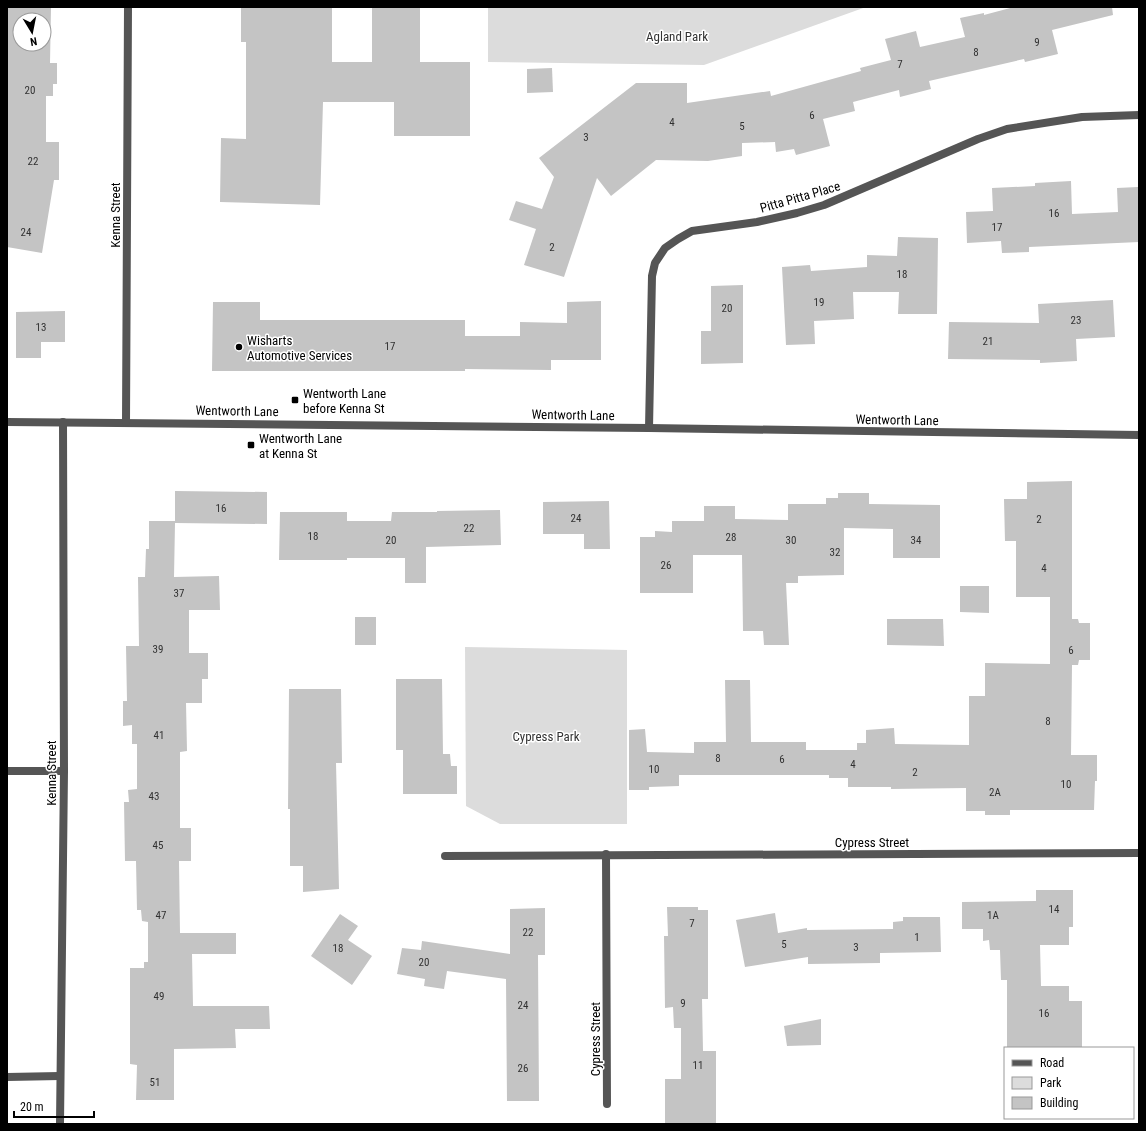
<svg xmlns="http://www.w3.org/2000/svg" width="1146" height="1131" font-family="'Roboto Condensed',sans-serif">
<rect width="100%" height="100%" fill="#fff"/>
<!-- green -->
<g fill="#dcdcdc">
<polygon points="488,7 866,7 704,65 488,62"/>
<polygon points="465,647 627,650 627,824 500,824 466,806"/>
</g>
<!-- building -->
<g fill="#c4c4c4" fill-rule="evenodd">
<path d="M7,7h44l-1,56h7v21h-4v12h-7v46h13v38h-5l-12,73 -35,-6zM20,20h24v24h-24z"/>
<polygon points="241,7 332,7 332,62 372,62 372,7 420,7 420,62 470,62 470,136 394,136 394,102 323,102 320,205 220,202 221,138 246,139 246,42 241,42"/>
<polygon points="1014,7 1112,7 1113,15 1052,30 1058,54 1025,62 1024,59 929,81 931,89 900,97 899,90 853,102 855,111 823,119 830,146 796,155 794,149 776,152 775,142 742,143 742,156 708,161 656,160 611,196 597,178 564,277 524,265 536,229 509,220 516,201 542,209 554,177 539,158 636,83 687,83 687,103 770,91 771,96 861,71 860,68 891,60 885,39 916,31 920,47 965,37 960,18 984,13 984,15"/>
<polygon points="552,68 553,92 527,93 527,69"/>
<polygon points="1071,181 1072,214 1118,212 1117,188 1138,187 1138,193 1139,193 1139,242 1029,247 1029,252 1002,253 1001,241 967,243 966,212 993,211 992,188 1035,186 1035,183"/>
<polygon points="898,237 938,238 937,314 898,314 899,292 853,292 854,319 814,321 815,344 786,345 782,267 810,265 811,271 867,267 867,255 897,256"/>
<polygon points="743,285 743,363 701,364 701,331 711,331 711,286"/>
<polygon points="1113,300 1115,337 1076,339 1077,361 1040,363 1040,360 948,359 949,322 1039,323 1038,304"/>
<polygon points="601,301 601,360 551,360 551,370 465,369 465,371 212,371 213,302 260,302 260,320 465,320 465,336 520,336 520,322 567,323 567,302"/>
<polygon points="65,311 65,342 41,342 41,358 16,358 16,312"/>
<polygon points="1072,481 1072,619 1078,619 1079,623 1090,623 1090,660 1079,660 1078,665 1072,665 1071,755 1097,755 1097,781 1095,781 1094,810 1010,810 1010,815 985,815 985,811 966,811 966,788 891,789 891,787 848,787 848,778 829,778 829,775 679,775 679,786 649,787 649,790 629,790 629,730 645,729 647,752 694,753 694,742 726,742 725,680 750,680 751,742 806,742 806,750 857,750 857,743 866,743 866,730 894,728 895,744 969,745 969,696 985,696 985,663 1050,664 1050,597 1016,597 1016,541 1005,541 1004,499 1027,499 1027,482"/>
<polygon points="175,491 267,492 267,524 175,523 174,577 219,576 220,610 189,610 189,653 208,653 208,679 202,679 202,703 186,703 187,751 180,752 180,828 191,828 191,861 179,861 180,933 236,933 236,954 192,954 193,1006 269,1006 270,1029 235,1029 236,1048 174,1049 174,1100 136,1100 137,1065 130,1064 130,968 144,968 144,962 148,962 148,922 142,921 141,910 137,910 136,861 125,861 124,802 129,802 128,790 137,789 137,744 132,744 132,725 123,726 123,701 127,701 126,646 139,646 138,577 145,577 146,549 149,549 149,521 175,521"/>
<polygon points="838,493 869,493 869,504 940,505 940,558 893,558 893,529 844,528 844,575 798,576 798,583 786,583 789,645 764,645 763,631 743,631 742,555 693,555 693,593 640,593 640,537 655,537 655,531 672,532 672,521 704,521 704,506 735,506 735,519 788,520 788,504 826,504 826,498 838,498"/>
<polygon points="609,501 610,549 584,549 584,534 543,534 543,502"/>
<polygon points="500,510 501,545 426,547 426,583 405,583 405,558 347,558 347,560 279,560 280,512 347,512 347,521 391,521 392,512 437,512 437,511"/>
<polygon points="960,586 989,586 989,613 960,612"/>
<rect x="355" y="617" width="21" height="28"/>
<polygon points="887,619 943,619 944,646 887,645"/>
<polygon points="396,679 442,679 443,754 450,754 451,766 457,766 457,794 403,794 403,750 396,750"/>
<polygon points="289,689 341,689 342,763 336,763 339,889 303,892 303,866 290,866 290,809 288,809"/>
<polygon points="1036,890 1073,890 1073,927 1069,927 1069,945 1040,945 1041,986 1069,986 1069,1001 1082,1001 1082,1048 1007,1048 1007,980 1001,980 1000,950 990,950 989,940 983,941 983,929 962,929 962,902 1036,901"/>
<polygon points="667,907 698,907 698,910 708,910 708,999 702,999 703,1051 716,1051 716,1124 665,1124 665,1079 681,1079 681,1028 674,1028 673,1007 665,1008 664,936 668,936"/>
<polygon points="545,908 545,955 538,955 539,1101 507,1101 506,979 447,971 444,989 424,986 425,979 397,974 402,948 421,950 422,941 510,954 510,909"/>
<polygon points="775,913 778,933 807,928 807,930 893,929 893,922 903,921 903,917 940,917 941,952 880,953 880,963 808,964 808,957 745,967 736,920"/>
<polygon points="340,914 358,926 348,940 372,956 352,985 311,956"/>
<polygon points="821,1019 821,1045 787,1046 784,1026"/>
</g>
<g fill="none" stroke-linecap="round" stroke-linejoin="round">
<!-- minor -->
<g stroke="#555" stroke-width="8">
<polyline points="7,422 649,428 1139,435"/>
<polyline points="126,422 128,7"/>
<polyline points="649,428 652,276 655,263 665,248 678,239 692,231 757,222 797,213 824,205 978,139 1007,129 1082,117 1139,115"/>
<polyline points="7,771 64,771"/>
<polyline points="606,854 607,1104"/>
<polyline points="445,856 1139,853"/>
<polyline points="7,1077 60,1076"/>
<polyline points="60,1124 64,771 63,422"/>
</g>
</g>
<!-- markers -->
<g fill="#000" stroke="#fff" stroke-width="1.5">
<circle cx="239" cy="347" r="4"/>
<rect x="291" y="396" width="8" height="8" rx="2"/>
<rect x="247" y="441" width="8" height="8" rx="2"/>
</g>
<g text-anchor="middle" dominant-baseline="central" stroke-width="3" stroke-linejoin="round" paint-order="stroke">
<!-- number labels -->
<g font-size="11" fill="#313131">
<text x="1037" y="42">9</text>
<text x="976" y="52">8</text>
<text x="900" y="64">7</text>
<text x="30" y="90">20</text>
<text x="812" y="115">6</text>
<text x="672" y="122">4</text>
<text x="742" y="126">5</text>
<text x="586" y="137">3</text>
<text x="33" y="161">22</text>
<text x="1054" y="213">16</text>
<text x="997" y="227">17</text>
<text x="26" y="232">24</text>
<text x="552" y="247">2</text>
<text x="902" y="274">18</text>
<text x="819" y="302">19</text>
<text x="727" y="308">20</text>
<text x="1076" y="320">23</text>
<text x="41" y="327">13</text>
<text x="988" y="341">21</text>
<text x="390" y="346">17</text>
<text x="221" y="508">16</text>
<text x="576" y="518">24</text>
<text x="1039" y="519">2</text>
<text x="469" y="528">22</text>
<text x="313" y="536">18</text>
<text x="731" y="537">28</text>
<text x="391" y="540">20</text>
<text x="791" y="540">30</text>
<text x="916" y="540">34</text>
<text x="835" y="552">32</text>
<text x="666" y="565">26</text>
<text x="1044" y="568">4</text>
<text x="179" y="593">37</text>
<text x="158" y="649">39</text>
<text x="1071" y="650">6</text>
<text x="1048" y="721">8</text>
<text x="159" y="735">41</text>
<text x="718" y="758">8</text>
<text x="782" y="759">6</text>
<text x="853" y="764">4</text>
<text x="654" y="769">10</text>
<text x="915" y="772">2</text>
<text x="1066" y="784">10</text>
<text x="995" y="792">2A</text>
<text x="154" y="796">43</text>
<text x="158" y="845">45</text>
<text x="1054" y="909">14</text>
<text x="161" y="915">47</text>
<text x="993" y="915">1A</text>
<text x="692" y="923">7</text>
<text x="528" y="932">22</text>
<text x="917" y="937">1</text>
<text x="784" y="944">5</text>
<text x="856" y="947">3</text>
<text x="338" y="948">18</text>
<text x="424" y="962">20</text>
<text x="159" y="996">49</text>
<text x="683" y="1003">9</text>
<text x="523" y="1005">24</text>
<text x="1044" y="1013">16</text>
<text x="698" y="1065">11</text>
<text x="523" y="1068">26</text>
<text x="155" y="1082">51</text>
</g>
<!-- park labels -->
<g font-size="13" fill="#333" stroke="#fff">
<text x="677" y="36">Agland Park</text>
<text x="546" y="736">Cypress Park</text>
</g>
<!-- street labels -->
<g font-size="13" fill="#000" stroke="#fff">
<text transform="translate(800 197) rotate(-16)">Pitta Pitta Place</text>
<text transform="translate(115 215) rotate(-90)">Kenna Street</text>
<text transform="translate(237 411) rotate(1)">Wentworth Lane</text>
<text transform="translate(573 415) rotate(1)">Wentworth Lane</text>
<text transform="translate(897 420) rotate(1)">Wentworth Lane</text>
<text transform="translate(51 773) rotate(-90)">Kenna Street</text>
<text x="872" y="842">Cypress Street</text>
<text transform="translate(595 1039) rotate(-90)">Cypress Street</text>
</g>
<!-- poi labels -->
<g font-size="13" fill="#000" stroke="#fff" text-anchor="start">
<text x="247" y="340">Wisharts<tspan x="247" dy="15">Automotive Services</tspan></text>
<text x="303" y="393">Wentworth Lane<tspan x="303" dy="15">before Kenna St</tspan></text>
<text x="259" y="438">Wentworth Lane<tspan x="259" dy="15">at Kenna St</tspan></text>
</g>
</g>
<!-- border -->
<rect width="1146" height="1131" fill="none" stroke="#000000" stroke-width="16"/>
<!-- legend -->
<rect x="1004" y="1047" width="130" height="72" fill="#ffffff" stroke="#999999"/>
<rect x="1012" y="1060" width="20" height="6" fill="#555555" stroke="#999999"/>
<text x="1040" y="1067" font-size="12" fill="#000000">Road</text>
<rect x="1012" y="1077" width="20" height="12" fill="#dcdcdc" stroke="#999999"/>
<text x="1040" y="1087" font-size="12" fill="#000000">Park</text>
<rect x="1012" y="1097" width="20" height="12" fill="#c4c4c4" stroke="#999999"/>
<text x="1040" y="1107" font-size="12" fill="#000000">Building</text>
<!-- north arrow -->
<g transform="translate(32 32) rotate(170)"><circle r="19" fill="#ffffff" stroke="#999999"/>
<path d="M0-3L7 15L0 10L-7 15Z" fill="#000000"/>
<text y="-6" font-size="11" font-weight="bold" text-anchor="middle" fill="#000000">N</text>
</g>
<!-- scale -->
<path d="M14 1111v6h80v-6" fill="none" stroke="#000000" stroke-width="2"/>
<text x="20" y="1111" font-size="12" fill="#000000" stroke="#ffffff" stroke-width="3" paint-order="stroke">20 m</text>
</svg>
